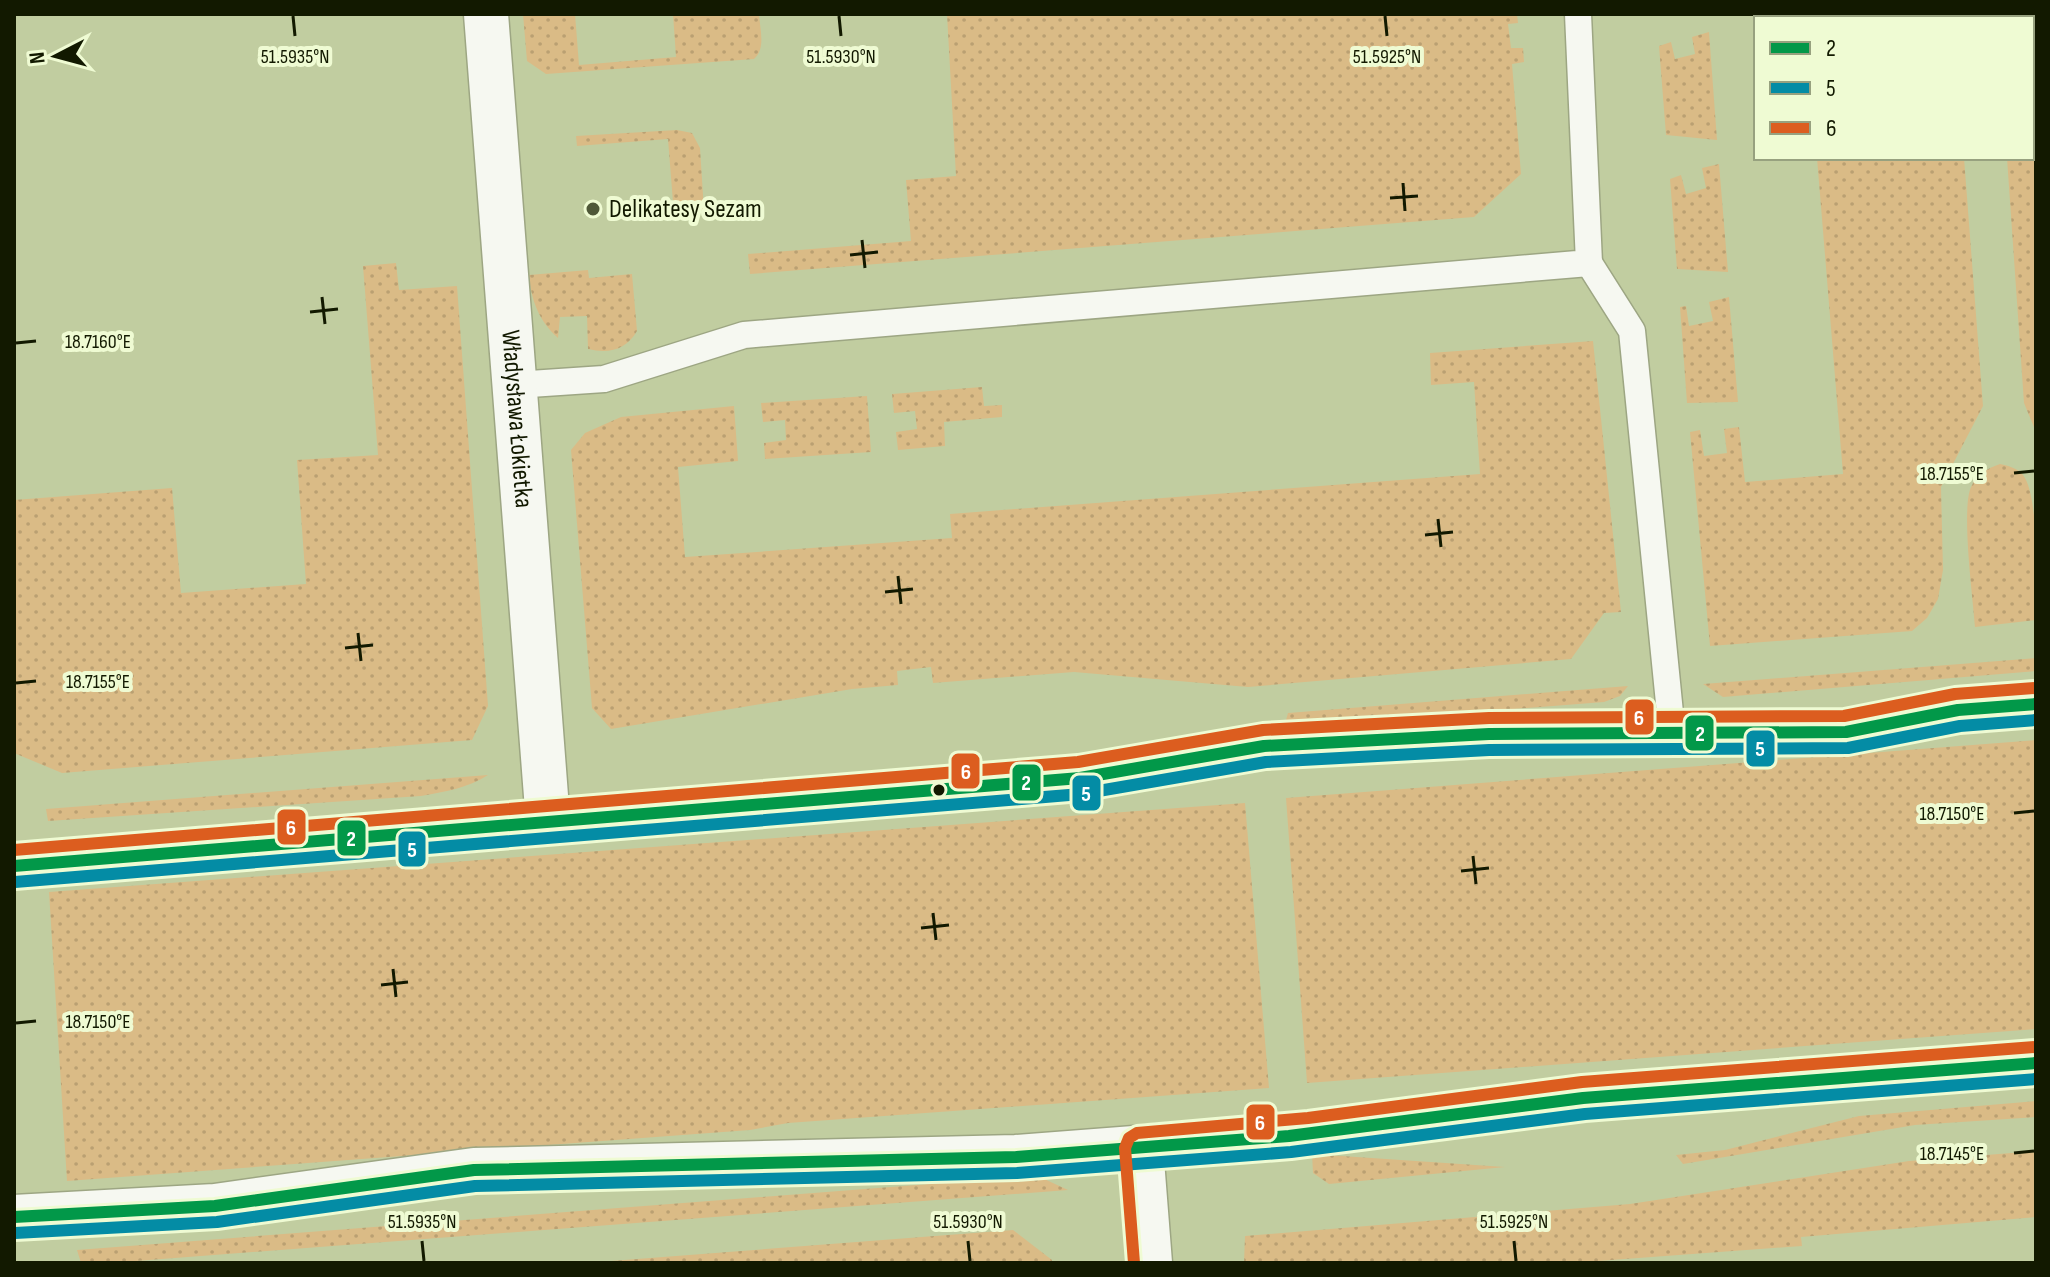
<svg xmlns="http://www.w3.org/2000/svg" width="2050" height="1277" font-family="'Sofia Sans Condensed',sans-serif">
<defs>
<pattern id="grass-dots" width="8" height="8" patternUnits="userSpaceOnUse" patternTransform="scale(2)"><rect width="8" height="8" fill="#dabb86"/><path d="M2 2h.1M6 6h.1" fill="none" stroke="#baa072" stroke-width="1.8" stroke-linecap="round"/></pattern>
</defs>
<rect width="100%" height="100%" fill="#c1cda0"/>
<!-- grass -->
<g fill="url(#grass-dots)">
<path d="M523,14h52l4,51 97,-8 -3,-43h86c1,15 7,35 -5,45l-208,15 -19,-13z"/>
<polygon points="947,14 1517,14 1518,23 1508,24 1511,48 1523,48 1524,62 1512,64 1521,174 1474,217 750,274 748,254 911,241 906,180 956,176"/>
<polygon points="1996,14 2036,14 2036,432 2024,403 2007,158 2032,158 2032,18 1997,18"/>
<polygon points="1709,32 1717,140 1666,135 1659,46 1671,42 1675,59 1695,54 1692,37"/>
<polygon points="677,130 692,133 700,148 704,211 674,215 668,139 577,146 576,136"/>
<polygon points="1817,158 1964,158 1983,406 1941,487 1943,570 1938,599 1927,618 1912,631 1710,646 1690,432 1700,430 1704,456 1727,453 1724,429 1739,427 1745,482 1843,474"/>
<polygon points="1719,164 1728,272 1677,269 1670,179 1681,175 1686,194 1706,188 1702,168"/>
<polygon points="396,263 399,290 457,286 488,706 472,740 62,773 14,753 14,500 172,488 181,593 306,584 297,460 378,455 363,266"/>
<path d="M588,270l1,8 43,-4 5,57c-11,19 -28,23 -49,18l-1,-33 -27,1 -2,21c-19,-17 -27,-38 -29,-63z"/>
<polygon points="1729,297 1738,402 1687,403 1680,307 1686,306 1689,326 1713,321 1709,302"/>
<polygon points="1593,341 1621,612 1604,613 1571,659 1248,687 1074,672 933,683 931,667 897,671 898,685 852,689 611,729 592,708 571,450 585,433 621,417 734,406 738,461 678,467 685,557 952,538 950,514 1480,474 1474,382 1431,385 1430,353"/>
<polygon points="982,387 984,406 1002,405 1002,417 944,422 945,446 898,450 896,432 917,429 915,411 894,413 892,394"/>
<polygon points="867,396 871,452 765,459 764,443 786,440 785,420 763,422 761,403"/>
<path d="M2000,464c9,2 17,4 23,11 17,21 13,115 13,145l-61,7c-2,-29 -14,-117 -4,-140 5,-12 17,-19 29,-23z"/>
<polygon points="2036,658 2036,671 1723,697 1703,684"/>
<polygon points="1628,686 1620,696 1604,702 1284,727 1288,713"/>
<polygon points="2036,740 2036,1029 1307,1083 1286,798"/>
<path d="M488,775c-20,13 -44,17 -67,21l-373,25 -2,-12z"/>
<polygon points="1245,803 1269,1088 788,1123 750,1130 67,1181 49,892"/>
<polygon points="2036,1101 2036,1117 1915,1125 1683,1164 1676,1155 1725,1150 1859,1116"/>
<polygon points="2036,1151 2036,1217 1801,1237 1802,1246 1571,1263 1244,1263 1245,1236 1630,1204 1909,1161"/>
<polygon points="1312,1154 1505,1167 1329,1184 1313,1173"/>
<polygon points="1016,1175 1040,1177 1068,1190 110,1263 81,1263 77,1250 955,1182"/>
<polygon points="1013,1230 1052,1260 1052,1263 585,1263"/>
</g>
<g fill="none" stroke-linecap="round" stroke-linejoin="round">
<defs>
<g id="lane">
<polyline points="1589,263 1632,331 1672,733"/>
<polyline points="515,385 604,379 744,335 1589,263 1578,14"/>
</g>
<g id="street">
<path id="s1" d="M486,14l62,808"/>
<polyline points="1141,1148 1150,1263"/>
</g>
<g id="secondary">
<polyline points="14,866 1080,778 1264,746 1489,734 1846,732 1958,710 2036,704"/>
<polyline points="14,1217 215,1206 474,1170 1016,1157 1289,1136 1583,1098 2036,1063"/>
</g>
</defs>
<!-- lane casing -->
<use href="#lane" stroke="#9da683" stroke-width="29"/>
<!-- street casing -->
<use href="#street" stroke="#9da683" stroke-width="47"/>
<!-- secondary casing -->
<use href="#secondary" stroke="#9da683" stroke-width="47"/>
<!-- lane -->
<use href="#lane" stroke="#f6f8f1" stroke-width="26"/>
<!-- street -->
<use href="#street" stroke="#f6f8f1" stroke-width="44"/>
<!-- secondary -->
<use href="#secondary" stroke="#f6f8f1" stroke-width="44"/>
<defs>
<g id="bus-1">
<polyline points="14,866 1080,778 1264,746 1489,734 1846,732 1958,710 2036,704"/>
<polyline points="14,1217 215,1206 474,1170 1016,1157 1289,1136 1583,1098 2036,1063"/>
</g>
<g id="bus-2">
<polyline points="15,882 1081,794 1266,762 1489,750 1848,748 1960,726 2036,720"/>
<polyline points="15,1233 217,1222 475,1186 1017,1173 1291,1152 1585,1114 2036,1079"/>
</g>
<g id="bus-3">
<polyline points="14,850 1078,762 1263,730 1489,718 1844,716 1955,694 2035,688"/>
<polyline points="1134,1263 1125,1148 1129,1138 1137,1133 1308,1118 1582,1082 2035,1047"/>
</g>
</defs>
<!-- bus-1 casing -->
<use href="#bus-1" stroke="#effbd3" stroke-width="18"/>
<!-- bus-2 casing -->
<use href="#bus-2" stroke="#effbd3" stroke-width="18"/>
<!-- bus-3 casing -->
<use href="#bus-3" stroke="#effbd3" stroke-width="18"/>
<!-- bus-1 -->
<use href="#bus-1" stroke="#029849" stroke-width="12"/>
<!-- bus-2 -->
<use href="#bus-2" stroke="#048ca5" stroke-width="12"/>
<!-- bus-3 -->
<use href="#bus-3" stroke="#dc5d1f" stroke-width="12"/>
</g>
<!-- ticks -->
<path fill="none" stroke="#121900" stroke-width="3" d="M293,16l2,20M839,16l2,20M1385,16l2,20M1403,183l2,28M1390,198l28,-2M862,240l3,28M850,255l28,-3M322,297l3,27M310,312l28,-3M16,343l20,-2M2014,473l20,-2M1438,519l3,28M1425,535l28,-3M898,576l3,28M885,592l28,-3M358,633l3,28M345,648l28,-3M16,683l20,-2M2014,813l20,-2M1473,856l3,28M1461,871l28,-3M933,913l3,27M921,928l28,-3M393,969l3,28M381,985l27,-3M16,1023l20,-2M2014,1153l20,-2M422,1241l2,20M968,1241l2,20M1514,1241l2,20"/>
<!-- markers -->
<circle fill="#4f5838" stroke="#effbd3" stroke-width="3" cx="593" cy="209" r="8"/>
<circle fill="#121900" stroke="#effbd3" stroke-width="3" cx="939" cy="790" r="7"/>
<g text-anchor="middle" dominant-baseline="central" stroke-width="8" stroke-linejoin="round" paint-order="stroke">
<!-- poi labels -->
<g font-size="26" fill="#121900" stroke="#effbd3" text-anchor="start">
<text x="609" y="209">Delikatesy Sezam</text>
</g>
<!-- street labels -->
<g font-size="26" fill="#121900" stroke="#effbd3">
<text stroke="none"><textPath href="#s1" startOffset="406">Władysława Łokietka</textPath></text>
</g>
</g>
<g font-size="20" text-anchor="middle" fill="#121900" stroke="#effbd3" stroke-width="8" stroke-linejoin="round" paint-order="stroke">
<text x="295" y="63">51.5935°N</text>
<text x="841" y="63">51.5930°N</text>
<text x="1387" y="63">51.5925°N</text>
<text x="98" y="348">18.7160°E</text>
<text x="1952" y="480">18.7155°E</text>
<text x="98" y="688">18.7155°E</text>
<text x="1952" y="820">18.7150°E</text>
<text x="98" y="1028">18.7150°E</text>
<text x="1952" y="1160">18.7145°E</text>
<text x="422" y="1228">51.5935°N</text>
<text x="968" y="1228">51.5930°N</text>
<text x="1514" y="1228">51.5925°N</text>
</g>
<g stroke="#effbd3" stroke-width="3">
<rect x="1624" y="698" width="31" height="38" rx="8" fill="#dc5d1f"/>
<rect x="1684" y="714" width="31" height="38" rx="8" fill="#029849"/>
<rect x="1745" y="729" width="31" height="39" rx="8" fill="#048ca5"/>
<rect x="950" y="752" width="31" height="38" rx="8" fill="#dc5d1f"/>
<rect x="1011" y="763" width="31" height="39" rx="8" fill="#029849"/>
<rect x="1071" y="774" width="31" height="38" rx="8" fill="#048ca5"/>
<rect x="276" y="808" width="31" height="38" rx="8" fill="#dc5d1f"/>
<rect x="336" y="819" width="31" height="38" rx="8" fill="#029849"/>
<rect x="397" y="830" width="30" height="38" rx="8" fill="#048ca5"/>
<rect x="1245" y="1103" width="31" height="38" rx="8" fill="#dc5d1f"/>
</g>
<g font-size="22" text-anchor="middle" font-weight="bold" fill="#fff">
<text x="1639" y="725">6</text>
<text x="1700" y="741">2</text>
<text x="1760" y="756">5</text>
<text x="966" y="779">6</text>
<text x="1026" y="790">2</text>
<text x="1086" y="801">5</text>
<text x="291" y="835">6</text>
<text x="351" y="846">2</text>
<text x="412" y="857">5</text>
<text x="1260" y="1130">6</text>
</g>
<!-- border -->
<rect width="2050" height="1277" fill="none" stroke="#121900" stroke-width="32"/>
<!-- legend -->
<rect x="1754" y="16" width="280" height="144" fill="#effbd3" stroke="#97a17f" stroke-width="2"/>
<rect x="1770" y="42" width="40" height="12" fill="#029849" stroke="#97a17f" stroke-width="2"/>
<text x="1826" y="56" font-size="24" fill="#121900">2</text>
<rect x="1770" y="82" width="40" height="12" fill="#048ca5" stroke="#97a17f" stroke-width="2"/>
<text x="1826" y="96" font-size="24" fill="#121900">5</text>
<rect x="1770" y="122" width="40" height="12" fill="#dc5d1f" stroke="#97a17f" stroke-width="2"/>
<text x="1826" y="136" font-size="24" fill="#121900">6</text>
<!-- north arrow -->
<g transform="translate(56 56) rotate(264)" stroke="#effbd3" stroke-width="6" paint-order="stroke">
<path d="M0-6L14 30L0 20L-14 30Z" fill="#121900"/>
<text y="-12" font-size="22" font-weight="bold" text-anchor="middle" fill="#121900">N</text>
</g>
</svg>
